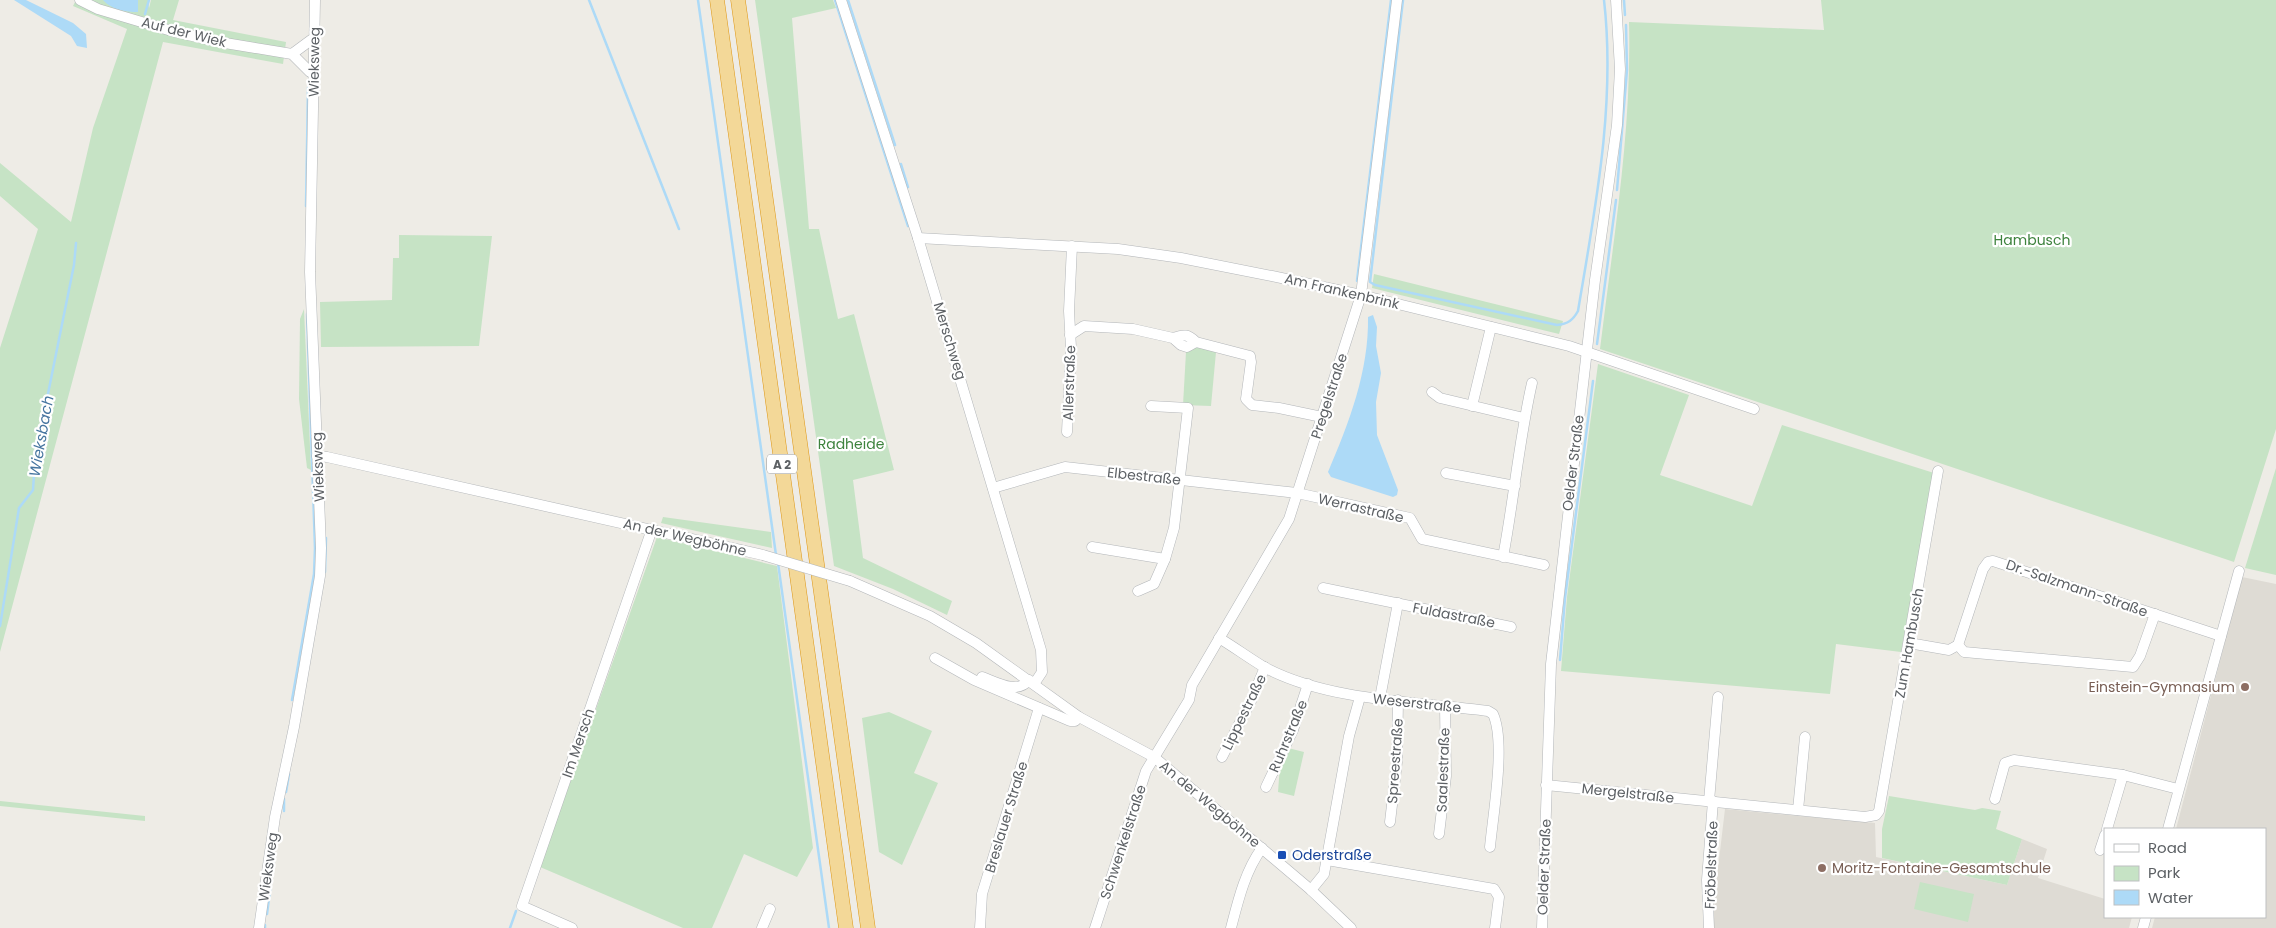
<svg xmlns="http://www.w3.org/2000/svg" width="2276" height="928" font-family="Poppins,sans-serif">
<rect width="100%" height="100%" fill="#eeece6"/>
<!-- education -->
<g fill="#dedbd4">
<polygon points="2242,577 2276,584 2276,928 2152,928 2155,917 2265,917 2265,829 2176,829"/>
<polygon points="1725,809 1875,823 1876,857 2007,885 2022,839 2047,849 2038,878 2105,899 2105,917 2132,917 2129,928 1714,928 1714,902"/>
</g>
<!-- green -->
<g fill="#c6e3c5">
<polygon points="76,0 148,0 149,8 151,0 179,0 173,20 286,42 283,64 163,42 0,652 0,348 38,229 0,196 0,163 71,222 93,128 127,29 73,6"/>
<polygon points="755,0 833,0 836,8 792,18 809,229 819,229 838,319 854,314 894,470 853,480 863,558 952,601 947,615 893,589 834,566"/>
<path d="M1821,0h455v429l-42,133 -634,-213c13,-108 32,-217 29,-327l195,8z"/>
<polygon points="399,235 492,236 479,346 321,347 320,302 392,300 393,258 399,258"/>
<polygon points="1374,274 1563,321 1559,334 1372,288"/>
<polygon points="304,309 311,470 307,468 299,399 300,319"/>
<polygon points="1198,347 1216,352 1211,406 1183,405 1186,352"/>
<polygon points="1598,364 1689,395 1660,475 1752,506 1782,425 1934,473 1901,652 1836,644 1830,694 1561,671 1567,597"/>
<polygon points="2276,468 2276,575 2245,568"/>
<polygon points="663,517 771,532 772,548 661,523"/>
<polygon points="657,537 777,566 813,848 797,877 744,854 712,928 683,928 540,867"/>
<polygon points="889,712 932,731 914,773 938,783 902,865 879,852 862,718"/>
<polygon points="1288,748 1304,752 1294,796 1278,792 1280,765"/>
<polygon points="1889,796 1975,810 1982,808 2001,811 1996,829 2022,839 2007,885 1882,858 1882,829"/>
<polygon points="0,801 145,816 145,821 0,806"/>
<polygon points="1920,882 1974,894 1968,922 1914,909"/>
</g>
<!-- water -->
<g fill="#addaf7">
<polygon points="14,0 26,0 73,23 86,34 87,48 77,46 71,36"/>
<path d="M103,0h35v12c-13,0 -26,-2 -35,-12z"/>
<path d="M1373,315l4,12 -1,19 5,27 -5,29 1,33 21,55 -1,5 -4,2 -62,-20 -3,-5c21,-49 41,-101 40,-155z"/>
</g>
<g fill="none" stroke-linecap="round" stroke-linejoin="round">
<!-- stream -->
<g stroke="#addaf7" stroke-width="2.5">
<polyline points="589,0 679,229"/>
<polyline points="698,0 776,555"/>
<polyline points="835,0 908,226"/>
<polyline points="848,0 895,145"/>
<path d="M1403,0l-33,282 5,3 182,40c11,-1 16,-5 21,-14 17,-102 38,-207 26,-311"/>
<polyline points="1624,0 1625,15"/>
<polyline points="145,14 149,0"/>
<polyline points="901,164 908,187"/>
<polyline points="1617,190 1627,70 1626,25"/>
<polyline points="306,206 308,88"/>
<polyline points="1357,281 1391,0"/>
<polyline points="1597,344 1616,200"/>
<polyline points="778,563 829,928"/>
<polyline points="325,572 326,538"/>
<polyline points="0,626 19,508 33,490 35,458 74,265 76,243"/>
<polyline points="1560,660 1565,598 1593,381"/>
<polyline points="292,700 314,574 315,548 307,314"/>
<polyline points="286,792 289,774"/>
<polyline points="284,811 284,799"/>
<polyline points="267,914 274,858"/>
<polyline points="265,928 265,925"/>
<polyline points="510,928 516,911"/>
</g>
<defs>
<g id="minor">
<polyline points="80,0 98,9 175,32 219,42 292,54 310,72 314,72"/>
<polyline points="841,0 918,238 1041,650 1042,672 1034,684"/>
<polyline points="292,54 311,40 314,40"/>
<polyline points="918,238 1118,249 1181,258 1272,276 1361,295 1569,346 1754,409"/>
<polyline points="1070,335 1084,326 1133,329 1173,338 1181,345 1187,347 1196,342"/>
<path d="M1173,338c11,-4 15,-4 23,4l54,14 1,6 -5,37 6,6 27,3 43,9"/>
<polyline points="1432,392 1440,398 1524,418"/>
<polyline points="1472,406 1491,327"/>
<polyline points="1067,432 1071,348 1069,311 1072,246"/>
<polyline points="317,456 327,457 763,555"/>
<polyline points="1446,473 1515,486"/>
<polyline points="993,488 1065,467 1297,493 1410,518 1422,539 1544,565"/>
<polyline points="1092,547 1165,559"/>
<path d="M1503,557c11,-58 16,-117 29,-174"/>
<polyline points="850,581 930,616 976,643 1079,717 1154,757 1311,890 1351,928"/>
<polyline points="1323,588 1511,627"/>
<polyline points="1138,591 1154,584 1165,559 1174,528 1188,408 1151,406"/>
<path d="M1219,638c15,9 30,20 45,29 63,34 154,35 224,44l5,3c13,28 0,100 -3,133"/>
<polyline points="1909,643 1949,650 1958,645"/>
<polyline points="1958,645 1983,569 1988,562 1993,561 2221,636"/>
<polyline points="1958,645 1964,652 2133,667 2140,656 2155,614"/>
<polyline points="935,658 974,680 1070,721 1075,721 1079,717"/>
<path d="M982,677c14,5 35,18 47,3"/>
<polyline points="1380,698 1398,603"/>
<polyline points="1222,757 1251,701 1265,667"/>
<polyline points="1546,785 1865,817 1876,815 1879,811 1938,471"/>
<polyline points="1266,787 1293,730 1308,684"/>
<polyline points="1995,799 2005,763 2014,760 2123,775 2178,789"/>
<polyline points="1709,801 1718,697"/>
<polyline points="1798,810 1805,737"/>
<polyline points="1390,822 1397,762 1398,700"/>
<polyline points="2107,829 2123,775"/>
<polyline points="2168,829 2239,571"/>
<polyline points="1439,834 1446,776 1445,706"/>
<polyline points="2100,850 2105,835"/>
<polyline points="1327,860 1494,889 1499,897 1495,928"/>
<polyline points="1311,890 1324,874 1349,736 1360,697"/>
<polyline points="259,928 275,817 294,727 320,576 321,548 310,272 315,0"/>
<polyline points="572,928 522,906 652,529"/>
<polyline points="762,928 770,909"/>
<polyline points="980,928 982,894 1039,708"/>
<polyline points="1095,928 1146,771 1189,700 1192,685 1289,519 1361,295 1397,0"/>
<path d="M1231,928c7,-27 14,-57 31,-80"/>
<polyline points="1542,928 1551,664 1595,280 1617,125 1620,69 1616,0"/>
<polyline points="1709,928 1707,880 1713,801"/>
<polyline points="2143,928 2146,917"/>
</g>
<g id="highway">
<polyline points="717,0 846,928"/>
<polyline points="738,0 868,928"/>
</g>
</defs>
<!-- minor casing -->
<use href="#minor" stroke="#b3b6b9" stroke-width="11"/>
<!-- highway casing -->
<use href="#highway" stroke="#de9716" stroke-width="15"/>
<!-- minor -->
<use href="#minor" stroke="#fff" stroke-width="10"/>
<!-- highway -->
<use href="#highway" stroke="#f3d898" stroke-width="14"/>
<defs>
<polyline id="minor-bridge" points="763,555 850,581"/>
</defs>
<!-- minor-bridge casing -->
<use href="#minor-bridge" stroke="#b3b6b9" stroke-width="11" stroke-linecap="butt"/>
<!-- minor-bridge -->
<use href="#minor-bridge" stroke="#fff" stroke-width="10"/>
</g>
<!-- markers -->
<g fill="#8d6e63" stroke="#fff" stroke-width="2">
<circle cx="2245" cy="687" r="5"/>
<circle cx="1822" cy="868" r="5"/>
</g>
<rect fill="#1a4fb4" stroke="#fff" stroke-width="2" x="1277" y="850" width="10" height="10" rx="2.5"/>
<g text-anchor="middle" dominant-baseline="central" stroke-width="4.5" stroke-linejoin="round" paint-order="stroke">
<!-- shield labels -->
<rect fill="#fff" stroke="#8e9093" stroke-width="1" x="767" y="454.5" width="30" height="19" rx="4"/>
<g font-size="12" font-weight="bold" fill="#5d6165">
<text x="782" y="464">A 2</text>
</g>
<!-- street labels -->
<g font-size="14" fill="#5d6165" stroke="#fff">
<text transform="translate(184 32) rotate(14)">Auf der Wiek</text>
<text transform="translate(314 62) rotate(-89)">Wieksweg</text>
<text transform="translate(1342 291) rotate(13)">Am Frankenbrink</text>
<text transform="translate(950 341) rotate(73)">Merschweg</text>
<text transform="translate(1069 383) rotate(-88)">Allerstraße</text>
<text transform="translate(1329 396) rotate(-72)">Pregelstraße</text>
<text transform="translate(1573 463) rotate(-83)">Oelder Straße</text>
<text transform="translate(318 467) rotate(-92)">Wieksweg</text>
<text transform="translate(1144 476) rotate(6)">Elbestraße</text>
<text transform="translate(1361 508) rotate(13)">Werrastraße</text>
<text transform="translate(685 537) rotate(13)">An der Wegböhne</text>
<text transform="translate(2077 588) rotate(19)">Dr.-Salzmann-Straße</text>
<text transform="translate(1454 615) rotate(11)">Fuldastraße</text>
<text transform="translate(1909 643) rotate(-80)">Zum Hambusch</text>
<text transform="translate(1417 703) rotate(6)">Weserstraße</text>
<text transform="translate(1244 712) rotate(-64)">Lippestraße</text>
<text transform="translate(1288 736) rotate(-67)">Ruhrstraße</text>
<text transform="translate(578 743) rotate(-71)">Im Mersch</text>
<text transform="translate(1395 761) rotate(-86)">Spreestraße</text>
<text transform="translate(1443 770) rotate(-88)">Saalestraße</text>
<text transform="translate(1628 793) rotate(6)">Mergelstraße</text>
<text transform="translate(1210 804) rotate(40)">An der Wegböhne</text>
<text transform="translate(1006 817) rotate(-73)">Breslauer Straße</text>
<text transform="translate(1123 842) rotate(-72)">Schwenkelstraße</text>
<text transform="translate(1711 865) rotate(-88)">Fröbelstraße</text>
<text transform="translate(268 867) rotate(-82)">Wieksweg</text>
<text transform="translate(1544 867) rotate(-88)">Oelder Straße</text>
</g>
<!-- park labels -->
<g font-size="14" fill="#3e833e" stroke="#fff">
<text x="2032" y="240">Hambusch</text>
<text x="851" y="444">Radheide</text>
</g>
<!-- education labels -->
<g font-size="14" fill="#785e54" stroke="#fff" text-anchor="end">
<text x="2235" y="687">Einstein-Gymnasium</text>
<text x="1832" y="868" text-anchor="start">Moritz-Fontaine-Gesamtschule</text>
</g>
<!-- transit labels -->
<g font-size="14" fill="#164399" stroke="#fff" text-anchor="start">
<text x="1292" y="855">Oderstraße</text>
</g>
<!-- water labels -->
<g font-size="15" font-style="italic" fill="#4776a0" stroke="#fff">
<text transform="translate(41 436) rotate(-80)">Wieksbach</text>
</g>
</g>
<!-- legend -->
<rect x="2104" y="828" width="162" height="90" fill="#ffffff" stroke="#bec0c1"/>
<rect x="2114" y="844" width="25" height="8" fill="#ffffff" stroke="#bec0c1"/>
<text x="2148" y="853" font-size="15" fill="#5d6165">Road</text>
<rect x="2114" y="866" width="25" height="15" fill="#c6e3c5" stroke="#bec0c1"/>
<text x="2148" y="878" font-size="15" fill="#5d6165">Park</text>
<rect x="2114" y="890" width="25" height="15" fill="#addaf7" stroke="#bec0c1"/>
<text x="2148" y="903" font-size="15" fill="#5d6165">Water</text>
</svg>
